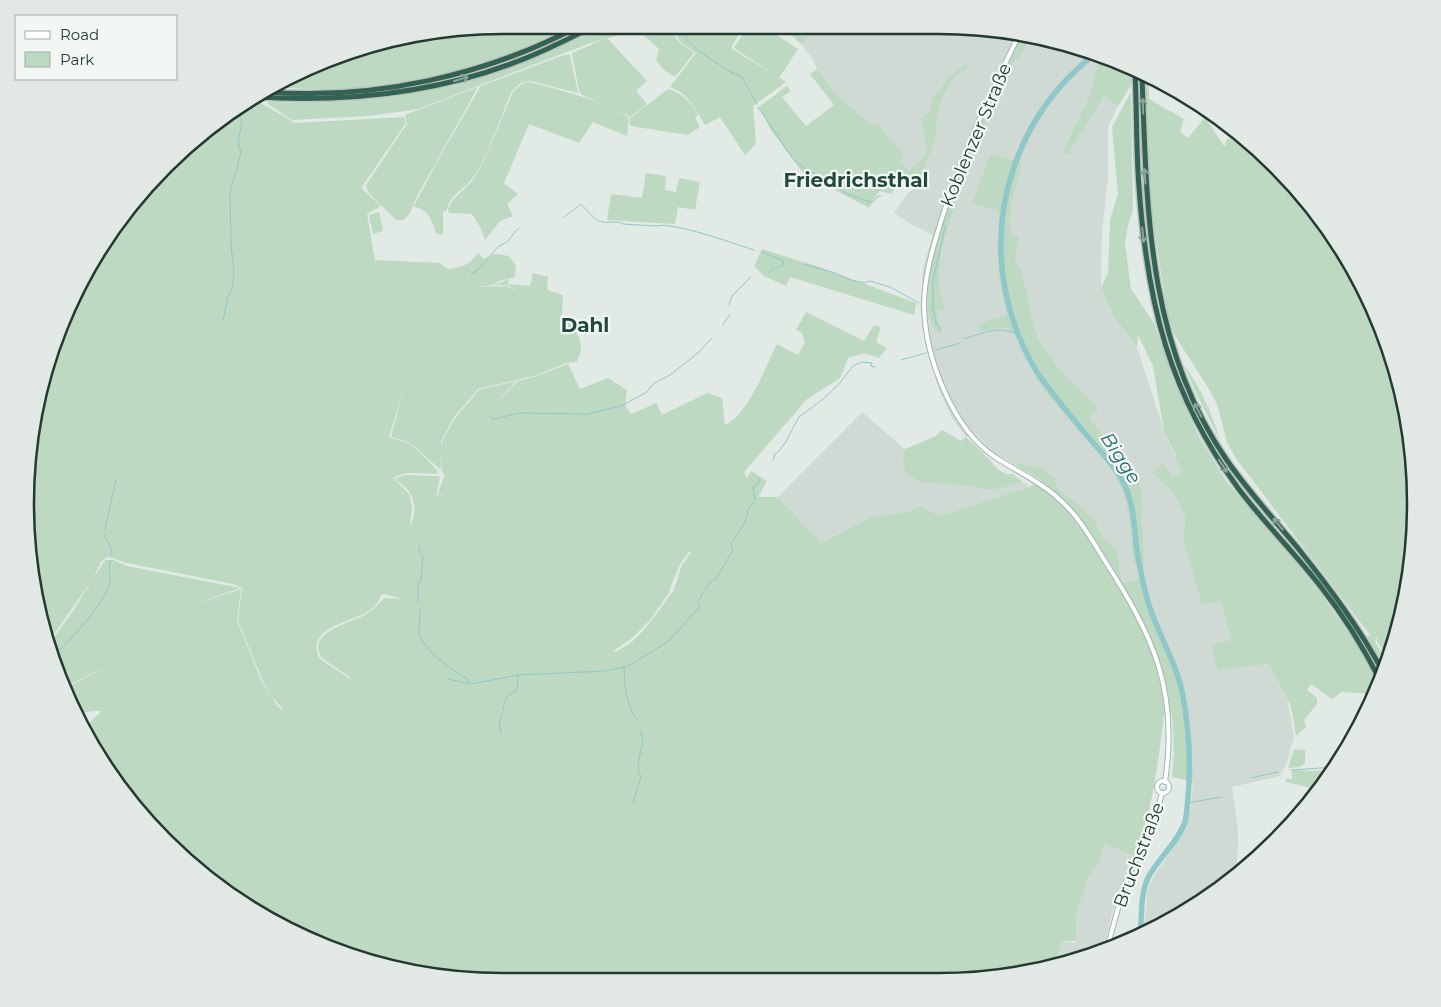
<svg xmlns="http://www.w3.org/2000/svg" width="1441" height="1007" font-family="Montserrat,sans-serif">
<rect width="100%" height="100%" fill="#e2eae5"/>
<!-- built -->
<g fill="#d0dad4">
<polygon points="823,25 938,25 1031,34 1099,60 1089,97 1062,151 1105,96 1118,106 1108,127 1108,180 1102,231 1101,288 1114,317 1137,347 1164,431 1182,472 1173,477 1153,473 1174,494 1184,514 1185,525 1183,540 1202,604 1221,602 1231,640 1218,670 1269,664 1287,698 1294,737 1287,762 1280,776 1232,787 1238,829 1238,846 1236,875 1149,933 1143,935 1148,888 1156,873 1184,832 1191,805 1193,782 1192,739 1185,696 1140,580 1122,584 1117,551 1103,537 1095,521 1082,507 1057,488 1041,468 1009,461 995,454 972,432 966,437 952,418 939,390 926,346 921,315 923,267 933,235 909,223 894,213 903,199 919,183 935,140 939,105 952,80 932,100 930,111 921,119 927,149 924,157 909,171 900,161 904,155 838,96 817,69 813,60 802,45 806,39"/>
<polygon points="862,412 905,449 903,456 951,483 994,490 1023,482 1029,487 939,516 922,506 906,512 871,517 819,543 778,497"/>
<polygon points="1104,844 1134,856 1127,870 1112,913 1104,947 1062,959 1057,957 1062,941 1074,943 1076,941 1076,916 1079,906 1089,876 1100,861"/>
</g>
<!-- green -->
<g fill="#bdd9c1" fill-rule="evenodd">
<path d="M503,25h71c-61,35 -132,54 -202,62 -11,1 -22,3 -34,3 -20,0 -40,-1 -60,-3l101,-46z"/>
<path d="M601,25h32l-12,9 -33,10 -170,65 -48,7 -78,4 -24,-16v-2c102,3 196,-11 289,-55 15,-7 31,-13 44,-22z"/>
<path d="M643,25h28c4,18 10,17 23,28l-19,24 -11,-7 -8,-10 3,-11 -20,-18z"/>
<path d="M673,25h71l-12,21v3l54,33 -33,24 3,38 -11,11 -25,-38 -15,8c-8,-14 -19,-34 -35,-38l26,-34c-14,-10 -19,-11 -23,-28z"/>
<polygon points="749,25 762,25 798,49 779,78 734,48"/>
<polygon points="781,25 795,25 797,31 803,36 816,25 823,25 806,39 802,45"/>
<path d="M1023,33l8,1 -12,25 -3,-1 -41,88 -16,43 -17,59 -3,21 -1,17 7,23 -9,3 6,19h-6c-37,-50 62,-244 87,-298z"/>
<polygon points="607,38 647,81 636,91 647,104 630,117 582,95 579,91 572,53"/>
<path d="M564,55h6l8,38 -48,-12 -8,1 -10,9c-12,26 -24,68 -41,89 -8,10 -22,16 -24,30l-4,2v22h-7c-2,-8 -6,-21 -15,-25 -2,-1 -5,-1 -7,-3l24,-46 41,-71 2,-3z"/>
<polygon points="1099,60 1131,72 1132,84 1118,106 1104,96 1068,154 1062,152 1089,97"/>
<polygon points="966,63 968,66 952,80 939,105 935,140 919,183 896,186 892,194 879,191 869,208 803,173 771,130 759,107 787,86 791,91 782,97 806,126 834,105 810,74 817,69 838,96 872,126 877,124 904,155 900,161 909,171 924,157 927,149 921,119 930,111 932,100 951,75"/>
<polygon points="1145,77 1149,79 1149,99 1184,119 1180,132 1188,138 1205,117 1223,145 1225,146 1226,141 1232,134 1297,188 1352,264 1391,349 1412,441 1415,535 1400,627 1388,659 1377,641 1377,636 1375,642 1387,661 1375,694 1342,692 1332,699 1311,684 1307,690 1317,698 1317,704 1304,720 1306,727 1296,736 1291,706 1269,664 1218,670 1212,645 1231,640 1221,602 1202,604 1183,540 1185,525 1184,514 1174,494 1153,473 1162,463 1173,477 1182,472 1175,457 1176,456 1164,431 1153,366 1138,335 1137,347 1114,317 1101,288 1108,273 1110,220 1118,194 1112,127 1131,92 1133,211 1128,225 1125,243 1131,289 1154,323 1174,382 1198,435 1226,481 1296,562 1324,598 1356,644 1370,635 1235,457 1227,442 1217,404 1207,386 1174,334 1167,312 1151,208"/>
<path d="M529,82c34,9 70,17 100,36l-2,18 -34,-14 -14,21 -50,-19 -25,59 14,11 -11,10 6,12 -13,5 -15,19 -4,-11 -9,-15 -23,-1 -1,-4 5,-9 19,-19 8,-13 10,-21 23,-55 10,-9z"/>
<polygon points="478,87 416,198 410,213 404,220 396,220 368,192 366,185 407,124 405,115"/>
<path d="M668,89c13,3 24,14 30,26l-3,2 5,10 -12,8 -58,-9v-8z"/>
<path d="M246,102h13l36,21 109,-6 2,6 -45,65 20,18 -14,8 8,46 65,3 8,6c14,-2 22,-4 30,-16l6,6 11,-5 14,2 7,10 -1,11 -16,4 -6,4 -19,2 32,-1 12,5 -11,-6h-12l14,-6 -1,5 22,2 3,-13 15,4 -1,13 16,5 -1,20 -3,-1c10,8 21,18 22,33 1,5 -3,10 -4,15l-11,1 -29,12 -59,14 -24,28 -13,25v28l-31,-27 -19,-6 13,-49 -15,49 -23,-7 44,14 19,17 9,11 -2,2c-14,0 -31,-4 -43,4l16,16 3,13 -2,18c6,-8 6,-22 0,-32 -3,-5 -10,-10 -15,-14l10,-4 33,1 2,2 -4,19 2,-3 10,4 -10,-5 7,-19 -3,-1 -1,-25 1,-6 13,-24 24,-28 37,-9 -22,24 24,-24 19,-5 31,-12 12,25 28,-11 19,12 -2,15 6,9 25,-11 6,12 45,-22 15,5 3,27c23,-10 41,-59 52,-81l21,11 7,-13 -3,-9 -6,-3 10,-18 58,29 10,-16 7,2 -5,15 11,6 -8,10 -15,-5 -16,5 -8,20 -33,21 -63,73 3,6 4,-7 16,10 -9,16h20l42,46 51,-26 35,-5 16,-6 17,10 90,-29 13,-6 -33,-20 32,7 14,10 2,10 25,19 13,14 8,16 14,14 5,32 18,-4 45,117 7,43 1,43 -21,-5 2,-25 -2,-39 -8,1c-6,49 -11,97 -30,142l-30,-12 -4,17 -11,15 -10,30 -3,10v25h-14l-6,20 -56,17 -528,3 -83,-14 -23,-33 22,33 -8,-1 -88,-33 -80,-50 -68,-64 -59,-89 5,-8 12,-11h-10l-17,4 -10,-27 35,-18 13,1 -14,-1 -34,17 -15,-44 23,-32 32,-51h8l14,6 113,22 -57,20 58,-19 -4,32 25,61 16,25 7,4 -14,-15 -8,-15 -25,-60 4,-33 -9,-4 -106,-21 -19,-6 -7,5 -8,17 -44,62 -15,-44 -5,-156 33,-121 82,-132 94,-83zM689,551l2,1 -10,15 -7,23 -4,5c-13,18 -35,53 -58,57l20,-14 18,-18 18,-26 11,-28zM382,594l22,5 -20,-1c-6,7 -12,13 -21,18 -14,7 -58,17 -41,42l29,20 -1,1 -30,-20c-18,-32 35,-37 50,-49 6,-4 9,-10 12,-16z"/>
<path d="M991,153l31,11c-7,23 -16,47 -11,71l8,1 -4,24 6,10 12,53 5,16 23,33 32,30 5,8 -9,8 22,28 15,11 11,20 4,13 3,81 -10,-8c-3,-25 -3,-52 -13,-75 -14,-35 -54,-68 -78,-99 -14,-19 -18,-45 -36,-62l-26,4 -2,-7 28,-9 -9,-42 1,-61 -27,-9z"/>
<polygon points="646,173 666,176 665,190 676,192 679,178 700,182 695,210 678,207 675,224 607,220 611,194 642,198"/>
<polygon points="379,212 383,231 373,234 369,215"/>
<polygon points="762,249 819,267 916,303 914,315 790,277 786,286 764,276 754,266"/>
<path d="M1184,365c18,25 27,47 36,75l-24,-47z"/>
<polygon points="942,430 961,441 966,437 990,460 997,469 1006,474 1013,474 1023,482 994,490 953,484 920,482 905,472 903,456 905,449 936,436"/>
<polygon points="1294,749 1305,750 1305,763 1300,767 1288,768"/>
<polygon points="1292,770 1323,771 1322,781 1323,778 1327,779 1320,790 1286,782 1286,779 1292,779"/>
</g>
<g fill="none" stroke-linecap="round" stroke-linejoin="round">
<!-- stream -->
<g stroke="#90c7c9" stroke-width="1">
<polyline points="682,25 687,40 695,48 730,72 741,76 757,104"/>
<polyline points="758,107 793,159 808,171 819,175 845,193 870,202 873,202 878,196 881,196"/>
<path d="M564,217l17,-13c5,5 12,14 18,17 8,3 17,-1 24,3l33,2c16,-5 79,18 98,24"/>
<polyline points="762,252 784,261 782,266 773,269 769,273"/>
<polyline points="804,264 832,272 851,280 865,283 870,281 890,287 919,303"/>
<path d="M471,274c15,-8 17,-18 28,-28 4,-2 7,-3 10,-6 4,-5 5,-9 10,-12"/>
<polyline points="729,305 732,296 751,277"/>
<polyline points="931,307 933,307 936,323 941,331"/>
<polyline points="933,307 933,280 944,232 945,227 943,225"/>
<polyline points="223,321 228,296 232,289 234,273 231,244 230,192 241,153 238,143 242,121 236,107"/>
<polyline points="723,325 730,314"/>
<path d="M964,339c22,-7 32,-13 54,-5"/>
<polyline points="936,350 960,343"/>
<polyline points="901,360 926,353"/>
<polyline points="491,417 494,419 519,413 587,414 621,406 647,392 653,384 670,375 698,353 712,338"/>
<polyline points="773,460 775,454 779,451 785,443 799,417 822,400 838,385 853,366 861,362 872,363 871,366 875,367"/>
<polyline points="105,529 116,480"/>
<path d="M104,534c3,8 8,13 8,21"/>
<polyline points="418,602 418,583 421,581 423,556 419,552 420,547"/>
<path d="M420,610c0,6 -1,13 -1,20 1,19 33,40 49,49l1,5"/>
<path d="M54,656c20,-21 43,-43 55,-70 4,-8 -3,-17 2,-26"/>
<path d="M624,667c1,21 1,34 13,54"/>
<polyline points="448,679 471,684 518,675 605,671 620,668 630,665 669,641 700,606 697,602 701,597 701,595 711,581 716,579 733,550 731,544 745,522 749,508 755,500 753,487 758,484 760,478"/>
<path d="M503,710c2,-8 2,-16 12,-18l2,-3 1,-14"/>
<polyline points="501,733 499,723 502,714"/>
<polyline points="1291,770 1335,767"/>
<polyline points="1251,778 1278,772"/>
<polyline points="633,803 641,777 638,769 639,758 643,743 641,731"/>
<polyline points="1187,803 1222,797"/>
</g>
<!-- river -->
<path stroke="#90c7c9" stroke-width="5.5" d="M1091,57c-75,61 -107,159 -81,253 6,21 15,43 27,62 17,25 38,49 57,72 10,11 21,22 27,34 12,21 13,43 15,66 3,20 7,42 13,61 10,31 28,59 34,91 6,34 8,67 5,102 -1,7 -1,16 -3,24 -8,22 -27,36 -37,56 -8,17 -6,40 -8,58"/>
<defs>
<g id="secondary">
<path d="M1020,33c-30,60 -58,121 -78,185 -9,29 -18,58 -18,88 1,51 28,122 71,151 21,14 45,24 64,42 19,16 33,41 46,62 48,75 74,129 60,221"/>
<circle cx="1163" cy="787" r="6"/>
<polyline points="1108,945 1124,886 1155,819 1162,793"/>
</g>
<g id="highway">
<path d="M1135,73c2,38 1,76 4,114 8,115 30,207 99,301 26,35 57,65 83,99 23,29 42,60 59,93"/>
<path d="M1142,76c5,134 5,267 84,383 21,31 47,59 71,88 32,40 62,80 86,125"/>
<path d="M267,92c107,8 219,-16 314,-67"/>
<path d="M256,97c100,6 200,-6 291,-48 16,-8 32,-14 47,-24"/>
</g>
</defs>
<!-- secondary casing -->
<use href="#secondary" stroke="#a2b5ac" stroke-width="6"/>
<!-- highway casing -->
<use href="#highway" stroke="#bdc4c1" stroke-width="8"/>
<!-- secondary -->
<use href="#secondary" stroke="#fff" stroke-width="4"/>
<!-- highway -->
<use href="#highway" stroke="#336253" stroke-width="5"/>
</g>
<!-- one-way arrows -->
<defs><path id="oneway-shaft" d="M-6 0H5M1.5-3L5.5 0L1.5 3" fill="none" stroke-width="1.6" stroke-linecap="round" stroke-linejoin="round" transform="scale(1.25)"/></defs>
<g stroke="#89a59b">
<use href="#oneway-shaft" transform="translate(461 79) rotate(-17)"/>
<use href="#oneway-shaft" transform="translate(1143 106) rotate(-92)"/>
<use href="#oneway-shaft" transform="translate(1145 176) rotate(-93)"/>
<use href="#oneway-shaft" transform="translate(1143 235) rotate(84)"/>
<use href="#oneway-shaft" transform="translate(1198 410) rotate(-117)"/>
<use href="#oneway-shaft" transform="translate(1223 466) rotate(56)"/>
<use href="#oneway-shaft" transform="translate(1278 524) rotate(-130)"/>
</g>
<g text-anchor="middle" dominant-baseline="central" stroke-width="4.5" stroke-linejoin="round" paint-order="stroke">
<!-- street labels -->
<g font-size="18" fill="#243931" stroke="#f2f7f4">
<text transform="translate(976 135) rotate(-67)">Koblenzer Straße</text>
<text transform="translate(1139 855) rotate(-69)">Bruchstraße</text>
</g>
<!-- water labels -->
<g font-size="19" font-style="italic" fill="#256a6e" stroke="#f2f7f4">
<text transform="translate(1121 458) rotate(57)">Bigge</text>
</g>
<!-- quarter labels -->
<g font-size="20" font-weight="bold" fill="#22493b" stroke="#f2f7f4">
<text x="856" y="180">Friedrichsthal</text>
<text x="585" y="325">Dahl</text>
</g>
</g>
<!-- crop -->
<path d="M0 0H1441V1007H0ZM503 34H938A469 469 0 0 1 1407 503V504A469 469 0 0 1 938 973H503A469 469 0 0 1 34 504V503A469 469 0 0 1 503 34Z" fill="#e2e8e4" fill-rule="evenodd"/>
<path fill="none" stroke="#243931" stroke-width="2.5" d="M503 34H938A469 469 0 0 1 1407 503V504A469 469 0 0 1 938 973H503A469 469 0 0 1 34 504V503A469 469 0 0 1 503 34Z"/>
<!-- legend -->
<rect x="15" y="15" width="162" height="65" fill="#f2f7f4" stroke="#a0aba6"/>
<rect x="25" y="31" width="25" height="8" fill="#ffffff" stroke="#a0aba6"/>
<text x="60" y="40" font-size="15" fill="#243931">Road</text>
<rect x="25" y="52" width="25" height="15" fill="#bdd9c1" stroke="#a0aba6"/>
<text x="60" y="65" font-size="15" fill="#243931">Park</text>
</svg>
